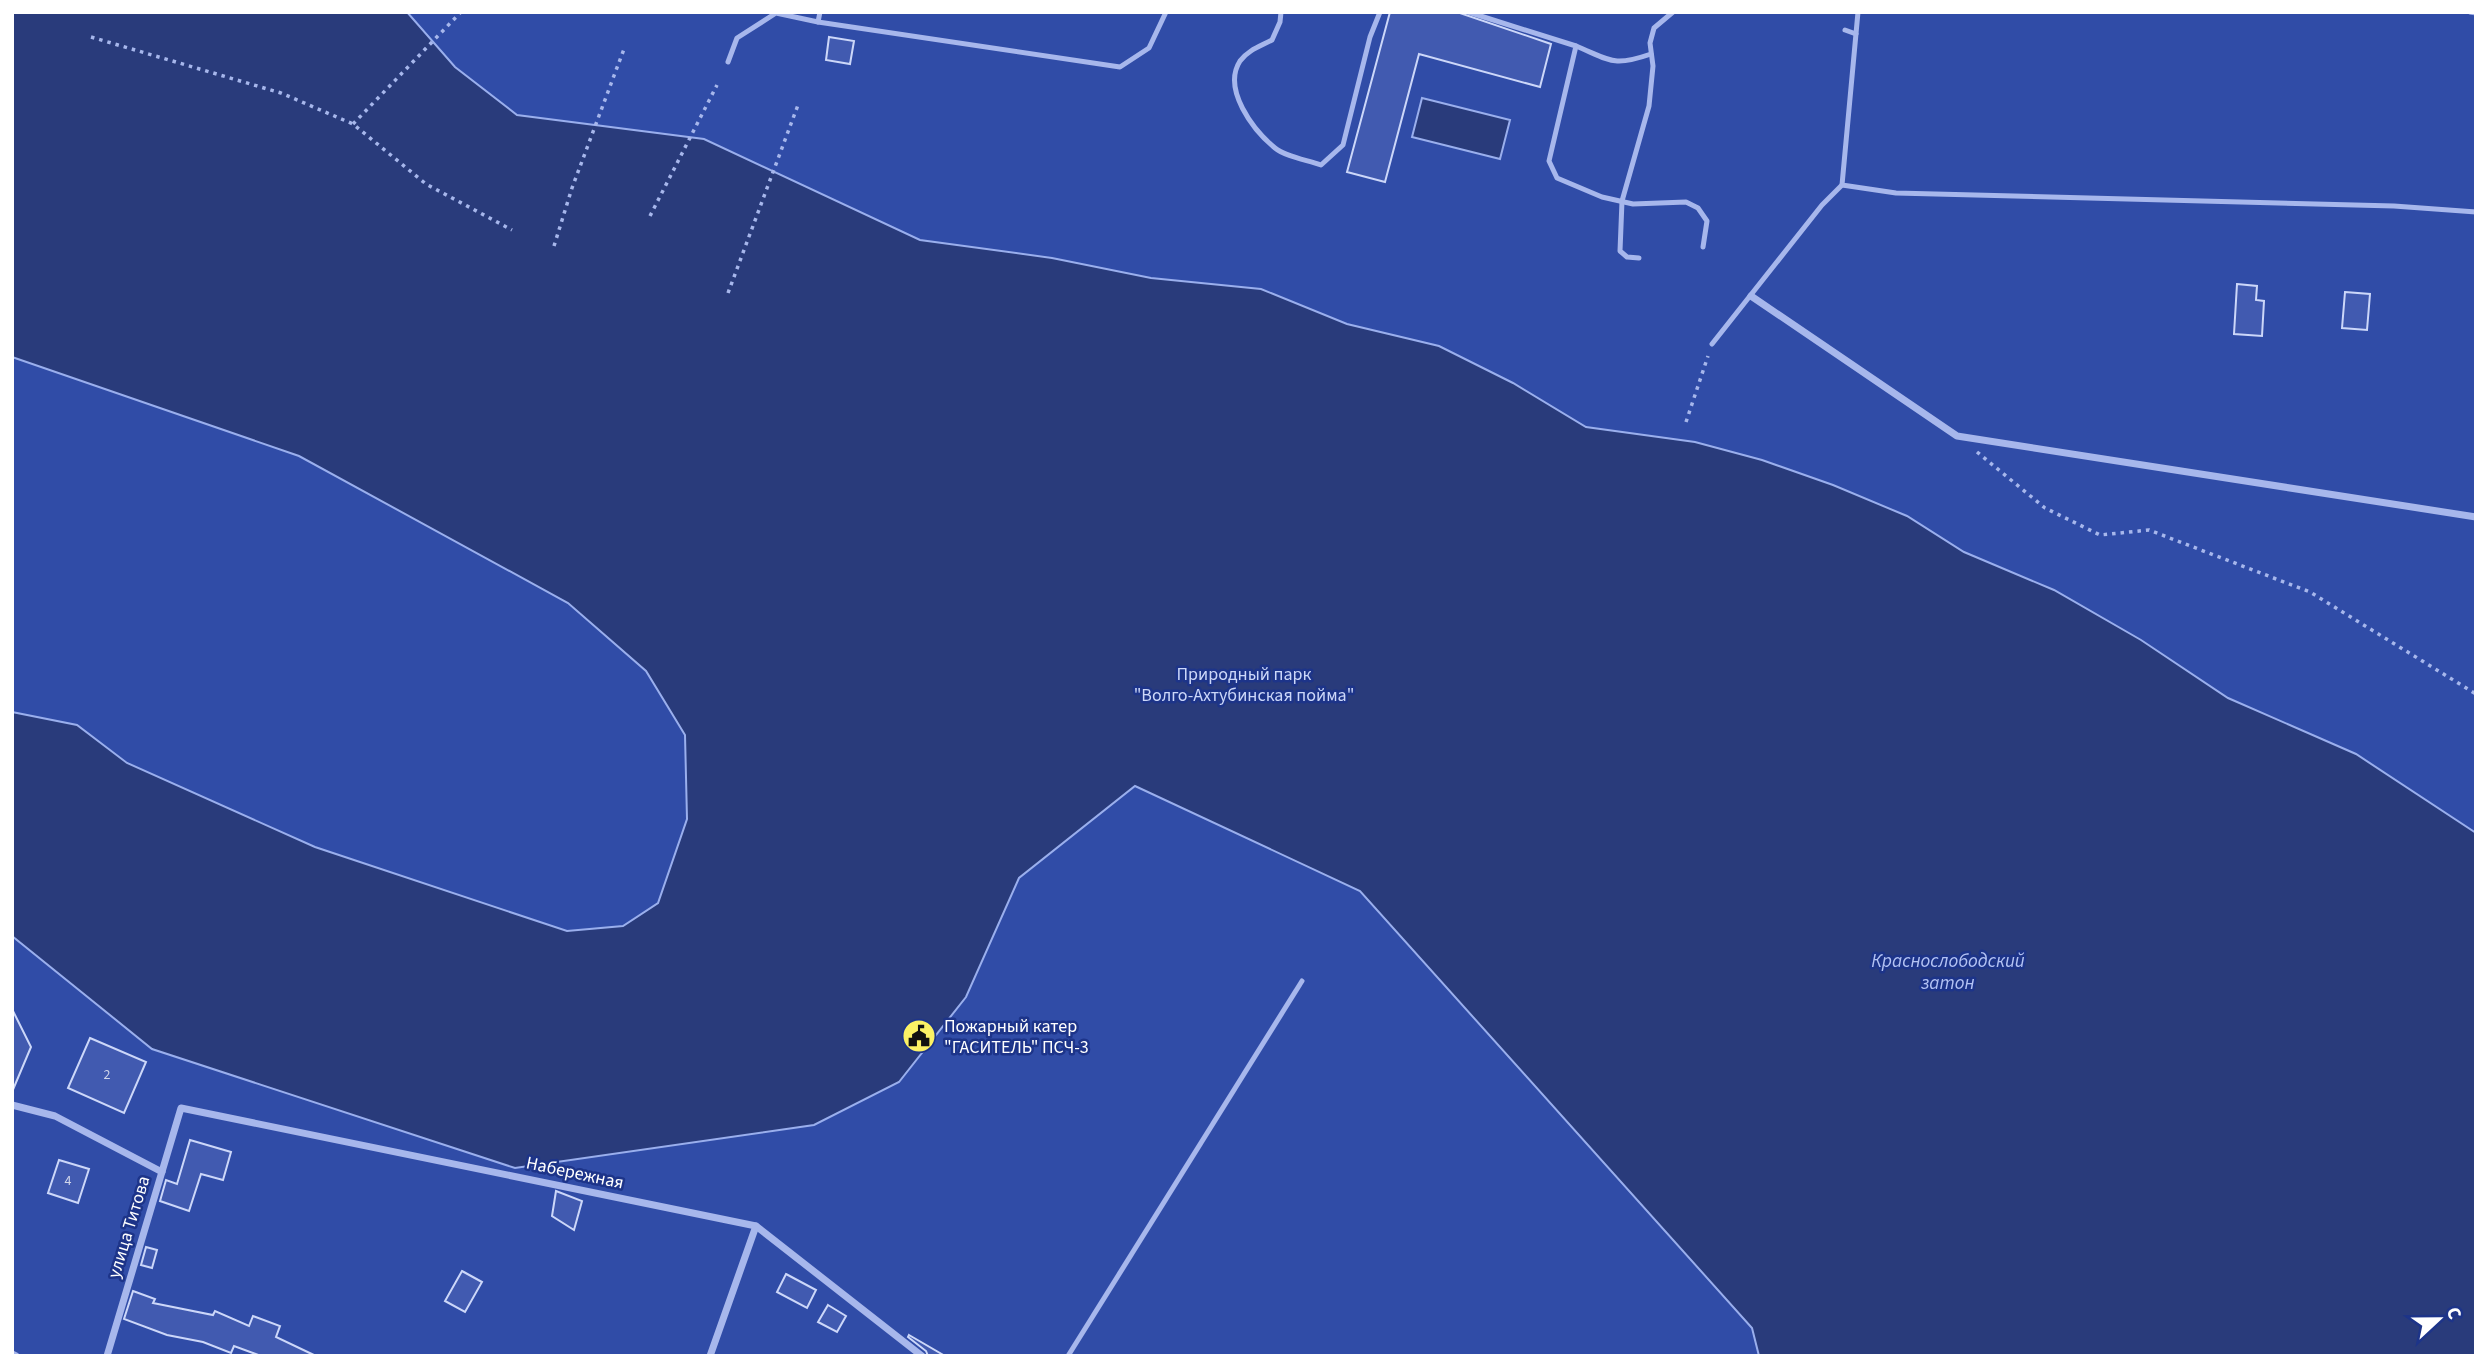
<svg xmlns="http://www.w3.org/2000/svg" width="2488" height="1368" font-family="'Source Sans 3',sans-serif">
<rect width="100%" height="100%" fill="#1d3489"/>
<!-- green -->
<rect fill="#304ca7" x="12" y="12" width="2464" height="1344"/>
<!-- water -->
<g fill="#293b7b" stroke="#9aafed" stroke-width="2">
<polygon points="12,12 407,12 455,67 517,115 704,139 920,240 1052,258 1151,278 1261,289 1347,324 1439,346 1513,383 1586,427 1695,442 1762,460 1833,485 1907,516 1964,552 2054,590 2141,640 2228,698 2356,754 2476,833 2476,1356 1759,1356 1752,1328 1360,891 1135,786 1019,878 966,997 899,1082 814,1125 515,1168 152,1049 12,936 12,712 77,725 127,763 315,847 567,931 623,926 658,903 687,819 685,735 646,671 568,603 299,456 12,357"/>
<polygon points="1422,98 1510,120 1500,159 1412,137"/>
</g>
<!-- building -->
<g fill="#415ab0" stroke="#ccd7f9" stroke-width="2">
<polygon points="1390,12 1457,12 1551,44 1540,87 1419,54 1385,182 1347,172"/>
<polygon points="829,37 854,41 850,64 826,60"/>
<polygon points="2237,284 2257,286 2256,300 2264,301 2262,336 2234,334"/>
<polygon points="2345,292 2370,294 2367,330 2342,328"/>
<polygon points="12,1009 31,1047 12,1092"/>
<polygon points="90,1038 146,1062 124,1113 68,1088"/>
<polygon points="190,1140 231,1152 223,1180 201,1174 189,1211 160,1201 166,1180 177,1184"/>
<polygon points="59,1160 89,1169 78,1203 48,1193"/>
<polygon points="556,1191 582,1201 574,1230 552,1216"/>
<polygon points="146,1247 157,1250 152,1268 141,1265"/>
<polygon points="462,1271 482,1282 465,1312 445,1301"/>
<polygon points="786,1274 816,1290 807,1308 777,1292"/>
<polygon points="133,1291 155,1299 153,1303 213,1315 215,1311 249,1326 253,1316 280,1326 276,1337 316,1356 261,1356 234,1346 231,1353 203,1342 167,1335 124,1319"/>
<polygon points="828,1305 846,1316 837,1332 818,1322"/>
<polygon points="909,1335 945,1356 928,1356 926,1351 908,1337"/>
</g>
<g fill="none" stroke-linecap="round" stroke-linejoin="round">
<!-- path -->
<g stroke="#a7b7ec" stroke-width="3.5" stroke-dasharray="3.5 5" stroke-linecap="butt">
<polyline points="91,37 281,93 353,124 426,184 512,230"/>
<polyline points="353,124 461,12"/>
<polyline points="650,216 717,85"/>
<polyline points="554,246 572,188 624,49"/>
<polyline points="728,293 798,105"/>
<polyline points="1686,422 1708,356"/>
<polyline points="1977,452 2045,508 2100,535 2149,530 2310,592 2476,694"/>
</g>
<!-- lane -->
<g stroke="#a7b7ec" stroke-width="5">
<path d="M1281,12l-1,10 -8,18c-11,6 -24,10 -32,21 -18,28 13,69 35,87 11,9 32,12 46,17l22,-20 27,-108 10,-25"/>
<polyline points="1468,12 1576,46 1549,161 1557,178 1602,197 1633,204 1686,202 1698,208 1707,221 1703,247"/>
<polyline points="1858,12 1842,185 1896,193 2394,206 2476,212"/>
<polyline points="2470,12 2476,13"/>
<polyline points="818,22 1120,67 1149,48 1166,12"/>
<polyline points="1845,30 1856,34"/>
<path d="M1576,46c36,15 37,21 75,8"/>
<polyline points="728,62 737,38 776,13 818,22 820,12"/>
<polyline points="1639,258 1627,257 1620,251 1622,201 1649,106 1653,66 1650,43 1654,28 1673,12"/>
<polyline points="1712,344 1822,205 1842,185"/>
<polyline points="1068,1356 1302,981"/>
</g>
<!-- street -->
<g stroke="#a7b7ec" stroke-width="7">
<polyline points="1751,296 1957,436 2476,517"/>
<polyline points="12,1105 55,1116 162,1172"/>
<polyline points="12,1354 16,1356"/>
<polyline points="107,1356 181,1108 756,1226 922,1356"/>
<polyline points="710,1356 756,1226"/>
</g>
</g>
<!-- icons -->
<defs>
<symbol id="civic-disc" viewBox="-11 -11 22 22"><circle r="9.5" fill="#fbf165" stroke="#1d3489"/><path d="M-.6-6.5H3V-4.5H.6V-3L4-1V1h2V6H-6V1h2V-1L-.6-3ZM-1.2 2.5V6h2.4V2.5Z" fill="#111"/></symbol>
</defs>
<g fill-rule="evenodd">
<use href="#civic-disc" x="900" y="1017" width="38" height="38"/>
</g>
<g text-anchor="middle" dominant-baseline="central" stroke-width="5" stroke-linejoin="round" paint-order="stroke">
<!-- number labels -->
<g font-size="14" fill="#d0d6eb">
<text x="107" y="1075">2</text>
<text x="68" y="1181">4</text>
</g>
<!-- park labels -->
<g font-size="18" fill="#ccd7f9" stroke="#1d3489">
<text x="1244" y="674">Природный парк<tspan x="1244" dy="21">"Волго-Ахтубинская пойма"</tspan></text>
</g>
<!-- poi labels -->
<g font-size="18" fill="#fff" stroke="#1d3489" text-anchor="start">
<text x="944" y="1026">Пожарный катер<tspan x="944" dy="21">"ГАСИТЕЛЬ" ПСЧ-3</tspan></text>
</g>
<!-- street labels -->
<g font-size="18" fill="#fff" stroke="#1d3489">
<text transform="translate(575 1173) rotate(12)">Набережная</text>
<text transform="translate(129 1227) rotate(-73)">улица Титова</text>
</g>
<!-- water labels -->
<g font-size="19" font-style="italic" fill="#b3c2f3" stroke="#1d3489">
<text x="1948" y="961">Краснослободский<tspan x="1948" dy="22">затон</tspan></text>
</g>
</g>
<!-- border -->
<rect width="2488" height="1368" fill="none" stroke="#ffffff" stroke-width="28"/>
<!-- north arrow -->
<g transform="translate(2439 1319) rotate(68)" stroke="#1d3489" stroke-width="5" paint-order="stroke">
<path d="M0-5L12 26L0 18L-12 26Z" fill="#ffffff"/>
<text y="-10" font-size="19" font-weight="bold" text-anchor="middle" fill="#ffffff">С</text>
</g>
</svg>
